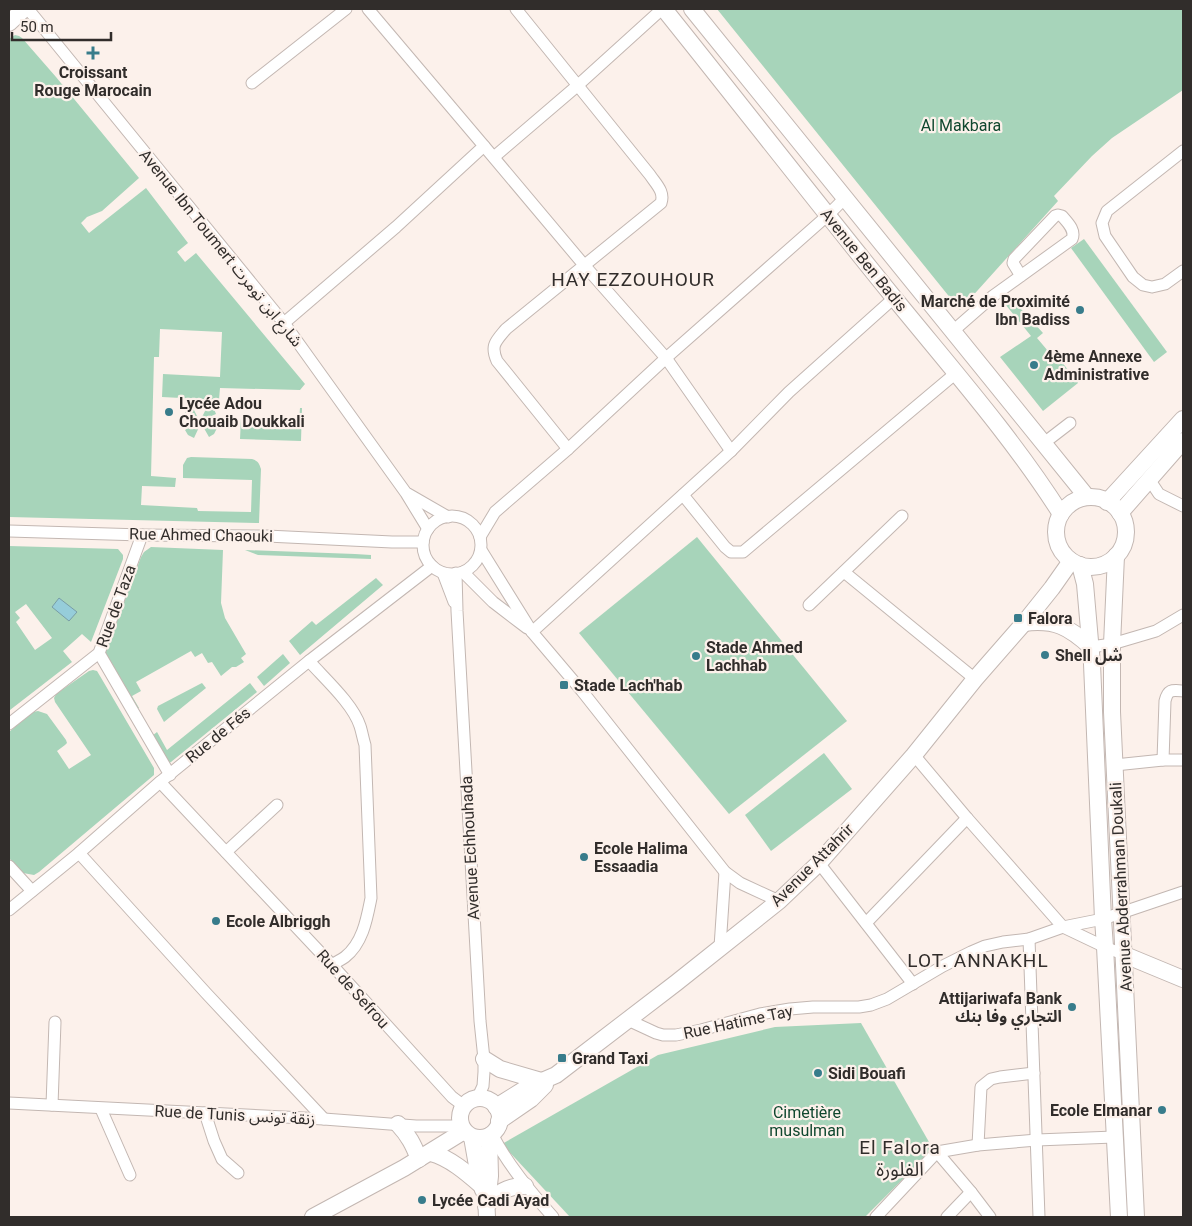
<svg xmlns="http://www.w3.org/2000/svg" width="1192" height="1226" font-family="Roboto,'Noto Sans Arabic',sans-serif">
<rect width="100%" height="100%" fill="#fcf1eb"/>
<!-- green -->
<g fill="#a7d4ba" fill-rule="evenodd">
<polygon points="717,9 1183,9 1183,90 1112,138 1092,156 1054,196 1058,201 960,310"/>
<path d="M15,35l4,1 3,2 34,39 83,101 -37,33 -15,6 -6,6 8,10 57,-45 42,55 -11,9 8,10 11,-9 109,131 -5,6 -80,-2 -1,12 -57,-3 1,-23 57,3 2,-45 -62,-3 -1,28h-5l-3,119 25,2 -1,9 -33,-1 -1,19 56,3 1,3 53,1 1,-32 -69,-2v-13l4,-7 4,-1 61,2c6,2 7,4 9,10l-2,54 -250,-6v-478z"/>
<polygon points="1084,239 1167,352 1154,362 1071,248"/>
<polygon points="1009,296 1043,333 1037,338 1048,351 1052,349 1078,383 1043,411 1000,357 1031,336 1005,304 1000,303"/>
<polygon points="208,405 214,409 216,414 202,420 202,422 217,428 214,434 209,437 201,423 194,438 188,435 185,430 197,422 196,419 184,415 187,409 192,406 198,418 201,419"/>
<polygon points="300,408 302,408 301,441 240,439 241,418 299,420"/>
<polygon points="697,537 847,721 729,814 579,633"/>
<path d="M9,546l109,3 5,6v4l-32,83 -9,-8 -19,17 9,11 -62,48 -1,-2zM26,604l26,34 -17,12 -19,-28 4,-4 -5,-6z"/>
<polygon points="151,547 223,550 221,603 225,618 246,654 241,658 244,662 236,667 232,667 221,676 212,662 208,663 202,653 195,657 191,651 136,682 141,691 132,696 139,708 137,709 105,653 141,557 144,552"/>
<polygon points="245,550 355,554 371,555 371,559 258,555"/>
<polygon points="376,578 383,585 300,655 289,641 312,621 316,625"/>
<polygon points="283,654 290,663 264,686 257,677"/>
<polygon points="93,670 97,671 100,676 154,768 154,775 39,872 34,875 23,873 9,858 9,732 33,712 38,711 47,714 66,740 67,743 65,745 57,751 69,769 91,755 55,702 54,698 56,694 89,671"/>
<polygon points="202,683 206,688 164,722 157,709 158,706 200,684"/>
<polygon points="250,683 257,692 171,762 168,763 152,736 157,732 167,750"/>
<polygon points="824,753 852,789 771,851 745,815"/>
<polygon points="861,1023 933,1149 865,1217 570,1217 502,1144 658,1055 775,1027"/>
</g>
<!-- water -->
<polygon fill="#96cdda" stroke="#789da6" points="59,598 77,612 69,621 52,607"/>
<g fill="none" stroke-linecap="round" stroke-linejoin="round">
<defs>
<g id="street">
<polyline points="28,9 284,323 406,493 428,529"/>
<path d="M516,9l134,166c6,9 15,17 11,28l-155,126c-10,12 -16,16 -9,32l71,88"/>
<polyline points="252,83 346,9"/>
<polyline points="484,146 584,265 666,358 731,451"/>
<polyline points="1183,151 1107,211 1102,223 1105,236 1133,277 1143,285 1152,287 1165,284 1183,271"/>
<polyline points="494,157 577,86 662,9"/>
<polyline points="284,323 396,227 484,146 368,9"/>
<path d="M953,331l40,-35 79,-57c4,-9 -5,-17 -10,-23l-4,-1 -3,1 -41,43 -1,4 8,13"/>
<polyline points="1044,443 1070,423"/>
<polyline points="1149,479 1159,494 1183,506"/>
<polyline points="408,494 448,517"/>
<polyline points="683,495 725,547 731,552 743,552 956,373"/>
<circle cx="452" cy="545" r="29"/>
<polyline points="9,531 142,535 267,536 392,542 423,542"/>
<polyline points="480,537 495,512 568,449 666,358 828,215 845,198"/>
<polyline points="481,550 532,632 582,691 725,872 740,883 779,901"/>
<polyline points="463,572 493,602 527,628"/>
<polyline points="844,572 975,679"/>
<polyline points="443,573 454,602"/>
<polyline points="456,573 457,611 480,1021 484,1059 484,1072 483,1086 477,1099"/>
<polyline points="809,605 902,516"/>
<polyline points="532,632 731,451 789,392 894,298"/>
<polyline points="1091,647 1112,644 1156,631 1183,615"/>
<polyline points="99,653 170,775"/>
<path d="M309,661c16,18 44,43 51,65 2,6 3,13 5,19l6,153c-4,20 -8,45 -26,59 -4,3 -9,5 -13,8"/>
<polyline points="9,724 99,653 142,535"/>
<polyline points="914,755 967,818 1063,927 1105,947 1125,955"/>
<path d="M1163,760l2,-59c3,-12 7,-11 18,-10"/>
<polyline points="1115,765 1163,760 1183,760"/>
<polyline points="160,782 332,965 452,1097 464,1106"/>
<polyline points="226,852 277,805"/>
<polyline points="79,853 206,993 324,1119"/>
<polyline points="819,863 913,984"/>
<polyline points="9,866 32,891"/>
<polyline points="9,910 79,853 160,782 309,661 432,566"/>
<polyline points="866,923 967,818"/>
<polyline points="1029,939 1039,1217"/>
<polyline points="720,947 725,872"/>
<polyline points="628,1020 656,1033 663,1035 676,1035 701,1030 760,1014 790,1009 813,1007 859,1007 871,1005 887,999 943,966 971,952 985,946 1003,942 1029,939 1063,927 1103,919 1183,892"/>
<polyline points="9,1103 324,1119 416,1126 461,1126"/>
<polyline points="52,1105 55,1022"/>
<polyline points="101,1109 130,1175"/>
<polyline points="205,1113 214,1141 222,1159 238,1173"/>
<path d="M492,1134c16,31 38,57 61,83"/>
<polyline points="978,1145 981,1087 991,1079 1000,1077 1034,1073"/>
<polyline points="937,1152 971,1192 990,1217"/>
<polyline points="876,1217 937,1152 978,1145 1037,1140 1114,1137"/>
<polyline points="947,1217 971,1192"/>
</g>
<g id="secondary">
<path d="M664,9c77,96 153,194 231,290 57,70 117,138 166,215"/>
<polyline points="692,9 1087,497"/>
<polyline points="9,23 24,9"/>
<circle cx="1091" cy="532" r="35"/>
<polyline points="1107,502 1183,419"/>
<polyline points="1120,513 1183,441"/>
<polyline points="1116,556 1112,644 1112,712 1136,1217"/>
<polyline points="1080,565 1085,584 1092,664 1103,919 1105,947 1119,1217"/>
<path d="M1024,623c31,-4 45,4 67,24"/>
<polyline points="1125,955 1183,979"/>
<polyline points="484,1059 500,1069 541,1081"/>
<circle cx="480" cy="1118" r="20"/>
<polyline points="496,1107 528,1087 556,1075 676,983 779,901 819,863 914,755 975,679 1024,623 1052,588 1071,561"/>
<polyline points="499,1121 531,1099 545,1085"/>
<path d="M398,1124c11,12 15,20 21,35"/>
<polyline points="472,1137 479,1177 483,1190"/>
<path d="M431,1153c19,5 36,20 51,33"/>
<path d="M486,1206c12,-13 20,-20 39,-20"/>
<polyline points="313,1217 404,1168 464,1131"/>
<polyline points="487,1217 486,1196 489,1185 490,1176 489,1136"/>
</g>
</defs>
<!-- street casing -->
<use href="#street" stroke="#c3b7b2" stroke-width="13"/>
<!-- secondary casing -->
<use href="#secondary" stroke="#c3b7b2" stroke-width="18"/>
<!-- street -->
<use href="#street" stroke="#fff" stroke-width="11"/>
<!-- secondary -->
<use href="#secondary" stroke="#fff" stroke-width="16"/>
</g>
<!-- markers -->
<g fill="#387c8b" stroke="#fcf1eb" stroke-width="2">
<path d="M90.5 45.5h5v5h5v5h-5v5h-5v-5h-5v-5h5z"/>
<circle cx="1080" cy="310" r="5"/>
<circle cx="1034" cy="365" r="5"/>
<circle cx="169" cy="412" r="5"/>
<rect x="1013" y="613" width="10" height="10" rx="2.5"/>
<circle cx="1045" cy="655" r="5"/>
<circle cx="696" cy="656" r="5"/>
<rect x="559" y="680" width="10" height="10" rx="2.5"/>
<circle cx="584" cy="857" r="5"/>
<circle cx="216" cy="921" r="5"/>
<circle cx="1072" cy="1007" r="5"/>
<rect x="557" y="1053" width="10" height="10" rx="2.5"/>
<circle cx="818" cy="1073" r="5"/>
<circle cx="1162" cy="1110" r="5"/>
<circle cx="422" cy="1200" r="5"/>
</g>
<g text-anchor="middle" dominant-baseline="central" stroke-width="4.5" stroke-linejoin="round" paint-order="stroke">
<!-- poi labels -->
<g font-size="16" font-weight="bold" fill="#312d2b" stroke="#fcf1eb" text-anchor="start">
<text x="93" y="72" text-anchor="middle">Croissant<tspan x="93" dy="18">Rouge Marocain</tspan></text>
<text x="1070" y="301" text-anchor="end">Marché de Proximité<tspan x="1070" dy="18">Ibn Badiss</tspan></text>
<text x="1044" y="356">4ème Annexe<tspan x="1044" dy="18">Administrative</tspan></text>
<text x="179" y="403">Lycée Adou<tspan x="179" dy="18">Chouaib Doukkali</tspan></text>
<text x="1028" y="618">Falora</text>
<text x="706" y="647">Stade Ahmed<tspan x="706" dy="18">Lachhab</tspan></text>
<text x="1055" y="655">Shell شل</text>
<text x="574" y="685">Stade Lach'hab</text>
<text x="594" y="848">Ecole Halima<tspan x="594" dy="18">Essaadia</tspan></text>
<text x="226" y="921">Ecole Albriggh</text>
<text x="1062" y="998" text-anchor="end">Attijariwafa Bank<tspan x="1062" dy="18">التجاري وفا بنك</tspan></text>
<text x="572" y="1058">Grand Taxi</text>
<text x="828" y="1073">Sidi Bouafi</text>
<text x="1152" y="1110" text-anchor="end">Ecole Elmanar</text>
<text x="432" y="1200">Lycée Cadi Ayad</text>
</g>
<!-- park labels -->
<g font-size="16" fill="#0f472e" stroke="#fcf1eb">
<text x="961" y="125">Al Makbara</text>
<text x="807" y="1112">Cimetière<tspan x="807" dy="18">musulman</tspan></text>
</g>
<!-- street labels -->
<g font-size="16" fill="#312d2b" stroke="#fcf1eb">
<text transform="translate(221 248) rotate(51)">Avenue Ibn Toumert شارع ابن تومرت</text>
<text transform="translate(864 260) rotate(51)">Avenue Ben Badis</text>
<text transform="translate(201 535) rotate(1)">Rue Ahmed Chaouki</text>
<text transform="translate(116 606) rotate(-70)">Rue de Taza</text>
<text transform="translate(218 735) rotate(-39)">Rue de Fés</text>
<text transform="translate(470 848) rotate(-93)">Avenue Echhouhada</text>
<text transform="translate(812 865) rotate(-45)">Avenue Attahrir</text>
<text transform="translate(1121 887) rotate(-93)">Avenue Abderrahman Doukali</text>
<text transform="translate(353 989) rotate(48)">Rue de Sefrou</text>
<text transform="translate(738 1022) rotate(-12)">Rue Hatime Tay</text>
<text transform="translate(235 1115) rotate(3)">Rue de Tunis زنقة تونس</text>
</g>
<!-- quarter labels -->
<g font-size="19" letter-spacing="1" fill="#312d2b" stroke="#fcf1eb">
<text x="633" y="279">HAY EZZOUHOUR</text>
<text x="978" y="960">LOT. ANNAKHL</text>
<text x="900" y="1147">El Falora<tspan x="900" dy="22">الفلورة</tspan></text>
</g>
</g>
<!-- border -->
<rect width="1192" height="1226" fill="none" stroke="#312d2b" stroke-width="20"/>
<!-- scale -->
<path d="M12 32v8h99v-8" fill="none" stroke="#312d2b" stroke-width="2.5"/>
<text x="20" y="32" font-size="15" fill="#312d2b" stroke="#fcf1eb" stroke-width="4" paint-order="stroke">50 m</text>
</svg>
